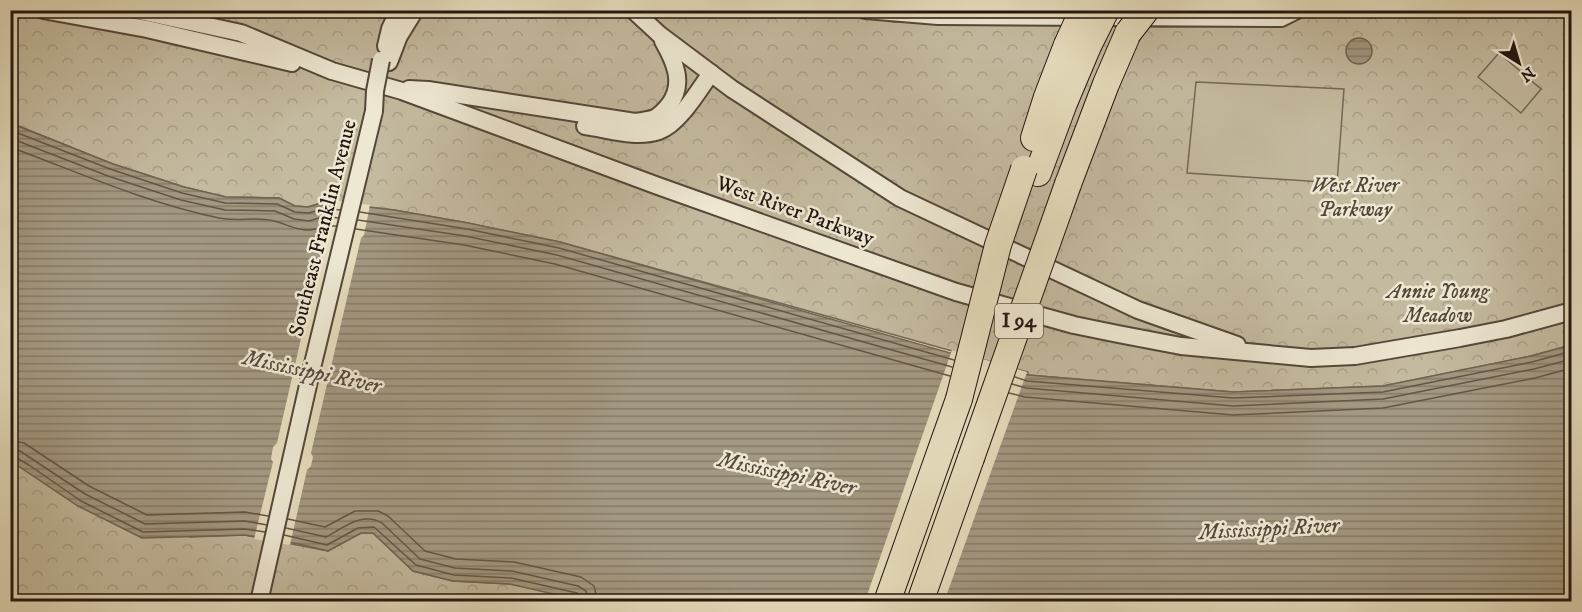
<svg xmlns="http://www.w3.org/2000/svg" width="1582" height="612" font-family="'IM FELL DW Pica',serif">
<defs>
<pattern id="park-crowns" width="20" height="18" patternUnits="userSpaceOnUse" patternTransform="scale(1.5)"><rect width="20" height="18" fill="#c4ba9f"/><path d="M2 6a3 3 0 1 1 6 0M12 15a3 3 0 1 1 6 0" fill="none" stroke="#a89f88"/></pattern>
<pattern id="water-rules" width="6" height="5" patternUnits="userSpaceOnUse" patternTransform="scale(1.5)"><rect width="6" height="5" fill="#a39881"/><path d="M0 2.5h6" fill="none" stroke="#857b68"/></pattern>
</defs>
<rect width="100%" height="100%" fill="#e5dcbc"/>
<filter id="stains"><feTurbulence type="fractalNoise" baseFrequency=".00333" numOctaves="4"/><feColorMatrix values="0 0 0 0 .2 0 0 0 0 .09 0 0 0 0 .02 0 0 0 .5 -.17"/></filter>
<radialGradient id="worn" r=".72"><stop offset=".6" stop-color="#630" stop-opacity="0"/><stop offset="1" stop-color="#630" stop-opacity=".3"/></radialGradient>
<!-- park -->
<g fill="url(#park-crowns)" stroke="#746857" stroke-width="1.5">
<polygon points="827,10 894,22 1163,27 1267,26 1303,17 1311,10 1571,11 1571,345 1531,356 1383,386 1233,392 1028,375 1028,372 560,242 468,223 394,210 324,202 308,207 295,206 279,198 226,197 184,187 113,164 11,123 10,11"/>
<polygon points="10,444 190,537 245,535 328,551 361,533 373,533 413,571 453,581 510,584 595,601 11,601"/>
</g>
<!-- garden -->
<g fill="#c4ba9f" stroke="#746857" stroke-width="1.5">
<polygon points="1499,53 1541,89 1521,113 1478,77"/>
<polygon points="1196,82 1344,89 1337,183 1187,173"/>
</g>
<!-- water -->
<g fill="url(#water-rules)" stroke="#706453" stroke-width="1.5">
<circle cx="1359" cy="51" r="13"/>
<polygon points="10,123 113,164 184,187 226,197 279,198 295,206 308,207 324,202 394,210 468,223 560,242 1028,375 1233,392 1383,386 1531,356 1571,345 1571,601 588,602 510,584 453,581 413,571 373,533 361,533 328,551 299,544 245,535 142,538 78,506 11,461"/>
</g>
<!-- pier -->
<g fill="#e5dcbc">
<polygon points="332,200 370,205 364,235 361,238 311,453 313,457 311,466 307,470 290,545 254,539 273,462 271,459 273,447 277,443 326,230 324,227 326,217 329,213"/>
<polygon points="952,350 1027,372 944,602 865,601"/>
</g>
<g fill="none" stroke-linecap="round" stroke-linejoin="round">
<!-- shore -->
<g stroke="#645648" stroke-width="1.5">
<polyline points="10,130 110,169 182,193 225,203 277,204 295,212 309,213 325,208 340,210"/>
<polyline points="10,138 108,176 181,200 225,210 275,211 294,219 309,221 325,216 338,218"/>
<path d="M10,147c70,26 137,56 209,71 18,4 38,-2 55,3 13,3 20,9 35,9 10,-1 17,-5 27,-4"/>
<polyline points="360,212 467,229 559,248 954,360"/>
<polyline points="358,220 465,236 557,255 952,367"/>
<polyline points="356,229 464,245 555,264 950,376"/>
<polyline points="1015,377 1027,381 1233,398 1383,392 1532,362 1572,351"/>
<polyline points="1012,384 1026,388 1233,406 1383,399 1534,369 1572,359"/>
<polyline points="1009,393 1025,397 1233,415 1383,408 1535,378 1572,368"/>
<polyline points="10,440 24,443 89,486 147,515 245,512 268,516"/>
<polyline points="10,449 20,451 85,494 145,524 245,521 267,525"/>
<polyline points="10,456 15,457 29,465 81,501 143,532 245,529 265,532"/>
<polyline points="288,519 325,527 355,511 378,511 388,516 425,551 456,559 514,562 581,577 594,586 598,602"/>
<path d="M286,528l40,9c17,-9 37,-26 56,-14l38,36 35,9 57,3 66,15 8,5 3,11"/>
<polyline points="284,535 327,545 358,528 374,527 416,565 454,575 511,578 577,593 581,596 582,602"/>
</g>
<defs>
<g id="minor">
<polyline points="43,10 147,29 292,63"/>
<polyline points="135,10 241,33 332,71 402,91 658,186 956,292 1074,325 1118,334 1181,346 1311,358 1355,356 1460,338 1506,329 1572,311"/>
<polyline points="633,10 660,35 732,89 900,198 1138,310 1237,345"/>
<polyline points="865,10 938,16 1281,18 1297,10"/>
<polyline points="386,46 390,29 399,10"/>
<polyline points="389,62 399,36 415,10"/>
<path d="M409,89l19,1 207,32c7,-1 14,-2 20,-4 5,-3 10,-8 14,-13 16,-21 6,-43 -6,-64"/>
<path d="M585,126c23,3 51,13 74,5 20,-7 40,-41 52,-58"/>
<polyline points="259,602 311,372 374,111"/>
</g>
<g id="highway">
<polyline points="1034,138 1047,97 1067,45"/>
<polyline points="1038,173 1064,103 1088,46"/>
<polyline points="1068,184 1106,84 1128,33"/>
<polyline points="887,602 959,399"/>
<polyline points="920,602 971,458"/>
</g>
</defs>
<!-- minor casing -->
<use href="#minor" stroke="#54473a" stroke-width="20"/>
<!-- highway casing -->
<use href="#highway" stroke="#24150f" stroke-width="28"/>
<!-- minor -->
<use href="#minor" stroke="#eee8d3" stroke-width="16"/>
<!-- highway -->
<use href="#highway" stroke="#e5dcbc" stroke-width="26"/>
<defs>
<polyline id="minor-bridge" points="374,111 375,91 381,60"/>
<g id="highway-bridge">
<polyline points="1128,33 1146,10"/>
<polyline points="1067,45 1083,10"/>
<polyline points="1088,46 1106,10"/>
<polyline points="959,399 998,245 1024,169"/>
<polyline points="971,458 1068,184"/>
</g>
</defs>
<!-- minor-bridge casing -->
<use href="#minor-bridge" stroke="#54473a" stroke-width="20" stroke-linecap="butt"/>
<!-- highway-bridge casing -->
<use href="#highway-bridge" stroke="#24150f" stroke-width="28" stroke-linecap="butt"/>
<!-- minor-bridge -->
<use href="#minor-bridge" stroke="#eee8d3" stroke-width="16"/>
<!-- highway-bridge -->
<use href="#highway-bridge" stroke="#e5dcbc" stroke-width="26"/>
</g>
<g text-anchor="middle" dominant-baseline="central" stroke-width="5" stroke-linejoin="round" paint-order="stroke">
<!-- shield labels -->
<rect fill="#eee8d3" stroke="#61544a" stroke-width="1.5" x="995" y="304" width="48" height="34" rx="4.5"/>
<g font-size="20" font-weight="bold" fill="#24150f">
<text x="1019" y="321">I 94</text>
</g>
<!-- park labels -->
<g font-size="21" font-style="italic" fill="#54473a" stroke="#eee8d3">
<text x="1355" y="186">West River<tspan x="1355" dy="24">Parkway</tspan></text>
<text x="1438" y="292">Annie Young<tspan x="1438" dy="24">Meadow</tspan></text>
</g>
<!-- street labels -->
<g font-size="21" fill="#24150f" stroke="#eee8d3">
<text transform="translate(795 211) rotate(20)">West River Parkway</text>
<text transform="translate(323 228) rotate(-76)">Southeast Franklin Avenue</text>
</g>
<!-- water labels -->
<g font-size="22" font-style="italic" fill="#57493d" stroke="#eee8d3">
<text transform="translate(312 372) rotate(12)">Mississippi River</text>
<text transform="translate(787 474) rotate(12)">Mississippi River</text>
<text transform="translate(1269 529) rotate(-3)">Mississippi River</text>
</g>
</g>
<!-- margin -->
<rect width="1582" height="612" fill="none" stroke="#e5dcbc" stroke-width="36"/>
<rect x="12" y="12" width="1558" height="588" fill="none" stroke="#24150f" stroke-width="3"/>
<rect x="18" y="18" width="1546" height="576" fill="none" stroke="#24150f" stroke-width="1.5"/>
<!-- north arrow -->
<g transform="translate(1519 63) rotate(143)" stroke="#eee8d3" stroke-width="4.5" paint-order="stroke">
<path d="M0-4.5L10 22L0 15L-10 22Z" fill="#24150f"/>
<text y="-9" font-size="16" font-weight="bold" text-anchor="middle" fill="#24150f">N</text>
</g>
<rect width="100%" height="100%" filter="url(#stains)"/>
<rect width="100%" height="100%" fill="url(#worn)"/>
</svg>
